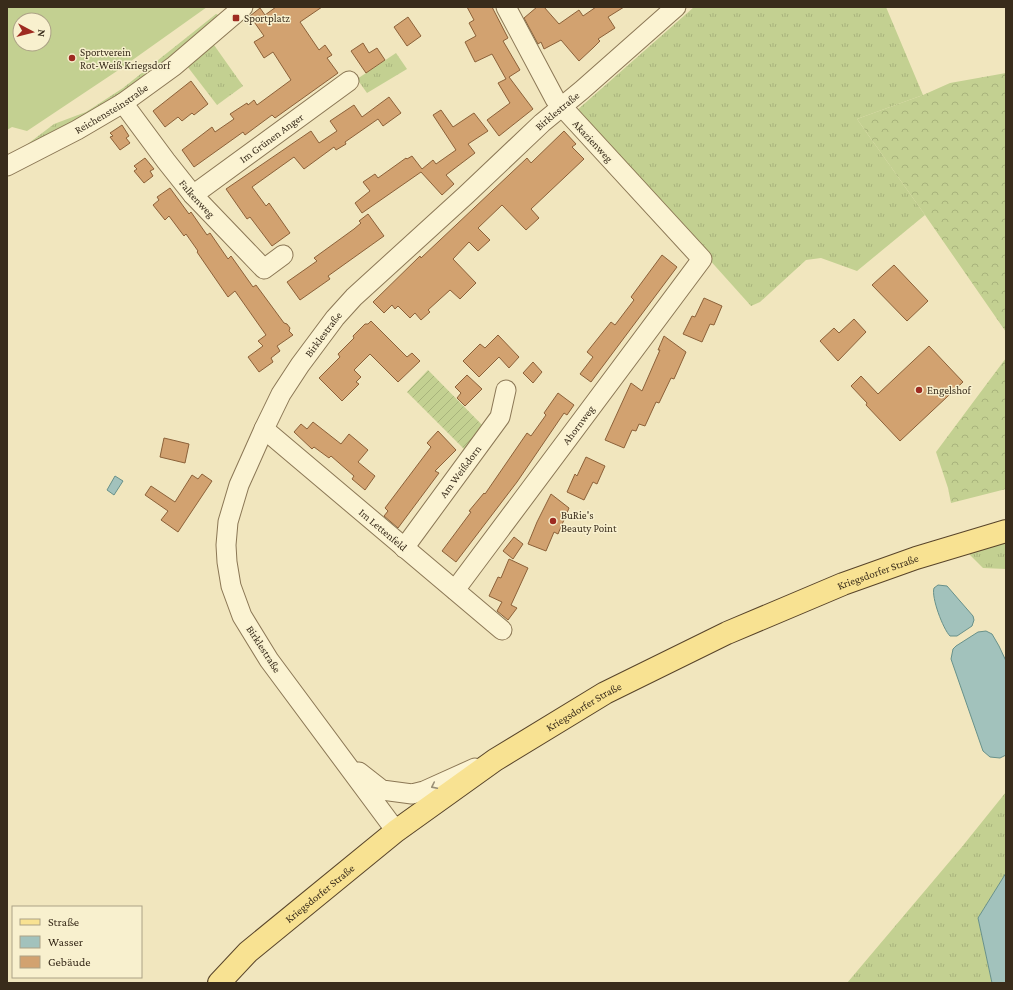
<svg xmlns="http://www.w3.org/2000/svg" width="1013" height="990" font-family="'Crimson Pro',serif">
<defs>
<pattern id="grass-tufts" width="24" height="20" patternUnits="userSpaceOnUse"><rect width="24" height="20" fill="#c3d091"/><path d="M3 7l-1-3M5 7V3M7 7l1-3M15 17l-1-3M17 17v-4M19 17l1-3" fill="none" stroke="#a8b37c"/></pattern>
<pattern id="forest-crowns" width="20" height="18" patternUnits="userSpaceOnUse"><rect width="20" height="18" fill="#c3d091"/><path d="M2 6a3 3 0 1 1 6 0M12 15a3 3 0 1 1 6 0" fill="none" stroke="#a8b37c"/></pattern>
<pattern id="garden-furrows" width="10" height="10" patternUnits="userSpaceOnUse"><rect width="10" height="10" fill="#c3d091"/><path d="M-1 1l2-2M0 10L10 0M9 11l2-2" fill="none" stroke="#a8b37c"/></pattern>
</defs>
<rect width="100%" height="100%" fill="#f1e6be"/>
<!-- grass -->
<g fill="url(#grass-tufts)">
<polygon points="694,7 886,7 923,95 857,119 925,215 857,271 821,258 806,260 760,302 751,306 576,111"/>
<polygon points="216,14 221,16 139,82 26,149 25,146 54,124 86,112 123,88"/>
<polygon points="214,45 243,86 217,105 187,66"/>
<polygon points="396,53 407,69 367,93 357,79"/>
<polygon points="1006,538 1006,569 983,568 965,550"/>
<polygon points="1006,792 1006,873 978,918 992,983 847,983 961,848"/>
</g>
<!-- forest -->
<g fill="url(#forest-crowns)">
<polygon points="1006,73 1006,332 925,215 857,119 923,95 950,83"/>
<polygon points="1006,358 1006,489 951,503 948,488 936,452"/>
</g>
<!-- garden -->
<polygon fill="url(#garden-furrows)" points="428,370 487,430 469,454 407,392"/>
<!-- pitch -->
<path fill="#c3d091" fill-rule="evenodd" d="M7,7h200l-90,64 -90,60 -15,-4 -5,3zM20,20h24v24h-24z"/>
<!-- water -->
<g fill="#a2c2bc" stroke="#68918a">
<polygon points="115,476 123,481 114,495 107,490"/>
<path d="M938,585l9,1 26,30 1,4 -2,6 -15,10h-7c-7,-7 -19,-39 -16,-48z"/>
<polygon points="986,631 992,634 999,646 1006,661 1006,755 1000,758 990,757 983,751 951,659 953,649 956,646 978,632"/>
<polygon points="1006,873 1006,983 992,983 978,918"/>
</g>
<!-- building -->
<g fill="#d2a270" stroke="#8c6139">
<polygon points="276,7 322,7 300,22 319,50 325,45 332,55 327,58 338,73 275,118 272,115 245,135 243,132 194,167 182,150 212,127 215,132 234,119 230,114 247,103 248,105 254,100 257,105 291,80 273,52 264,58 254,42 264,36 250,16 260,8 265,15"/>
<polygon points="467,7 492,7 508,38 503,41 520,70 509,77 533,109 499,136 487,120 510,103 498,83 506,79 492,54 475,62 465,42 476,36 469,23 474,20"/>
<polygon points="537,7 544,7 559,24 579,10 583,16 596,7 624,7 608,17 615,28 598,39 600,41 594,47 579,61 561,40 544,49 541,42 538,44 524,18"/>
<polygon points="408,17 421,36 407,46 394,27"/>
<polygon points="363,43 369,53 377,48 385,60 366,73 351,51"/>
<polygon points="191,81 208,104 194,115 192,113 182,121 178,117 165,127 153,111"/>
<polygon points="389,97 401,113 383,126 378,119 345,142 346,144 336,150 334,147 304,169 294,157 252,187 266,206 269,203 290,233 272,246 250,217 247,219 226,189 311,131 319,143 337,131 330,121 354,105 362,117"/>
<polygon points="441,110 453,127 474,113 488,131 468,144 475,153 446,175 454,184 442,195 421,172 362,213 355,203 370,191 363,182 375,174 378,178 406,158 407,159 412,156 422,169 433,160 436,164 456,150 433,115"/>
<polygon points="122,125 129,136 126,138 130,143 120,150 110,137 113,136 110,133"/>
<polygon points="564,131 576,144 572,147 584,159 531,209 539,218 526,230 502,205 478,228 490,240 478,251 469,242 453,259 476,283 460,299 450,290 428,310 430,312 421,320 415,313 410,318 398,306 395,309 392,305 384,313 373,302 420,256 421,258 527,158 531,163"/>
<polygon points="145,158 154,169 150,171 153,176 144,183 134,171 137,169 134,166"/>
<polygon points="170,188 189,214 191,212 207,235 210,233 228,259 231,256 253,287 256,285 284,323 287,324 290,328 289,331 293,335 277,346 280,351 271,358 273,362 259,372 248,357 263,346 258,341 266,335 235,291 228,297 197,252 198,251 186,234 184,236 169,216 165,220 153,205 159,200 157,197"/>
<polygon points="368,214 384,236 328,276 330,279 300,300 287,282 317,261 314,258 354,229 361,223 359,221"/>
<polygon points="662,255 677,267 591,382 580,374 593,357 587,352 611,322 615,325 634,300 631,297"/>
<polygon points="894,265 928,301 907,321 872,285"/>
<polygon points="704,298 722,306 714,325 710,324 702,342 683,334 692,316 695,317"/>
<polygon points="854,319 866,332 838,361 820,341 834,328 839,333"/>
<polygon points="371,321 407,357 412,353 420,361 398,382 370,354 354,370 361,377 356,382 359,384 342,401 319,378 340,357 338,354 354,338 353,336 365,324 368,324"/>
<polygon points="498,335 519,357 509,368 499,357 479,377 463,361 480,344 485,348"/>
<polygon points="664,336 686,352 674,379 671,378 659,403 656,402 645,426 639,424 636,431 632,430 624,448 605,440 631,383 642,391 660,350 658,350"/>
<polygon points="929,346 963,382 900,441 866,405 867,403 851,386 861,376 878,394"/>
<polygon points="533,362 542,372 533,383 523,373"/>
<polygon points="467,375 482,389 465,406 457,398 461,393 455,387"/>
<polygon points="558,393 574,405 567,415 564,413 517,482 456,562 442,551 471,512 469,511 484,493 485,494 527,433 531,436 546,415 544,413"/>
<polygon points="313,422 341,444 349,434 368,450 358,462 375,476 365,490 352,479 354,476 331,456 329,458 314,447 312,449 294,432 301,424 307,429"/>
<polygon points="438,431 456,450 435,471 439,473 398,528 384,516 388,511 385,508 431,447 427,443"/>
<polygon points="164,438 189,444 185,463 160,457"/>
<polygon points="586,457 605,466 597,484 593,482 584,500 567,492 575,474 577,476"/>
<polygon points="202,474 212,481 178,532 161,520 168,511 145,495 151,486 175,502 192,475 198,479"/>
<polygon points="551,494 569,508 558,534 554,532 546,551 528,544 537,522"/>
<polygon points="514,537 523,544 513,559 503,551"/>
<polygon points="509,559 528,568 511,605 517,608 508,620 497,611 502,602 489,596 498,577 501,578"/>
</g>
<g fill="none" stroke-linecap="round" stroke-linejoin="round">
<defs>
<g id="minor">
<path id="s1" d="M123,103l43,58 27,34 71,74 19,-14"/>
<path id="s2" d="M7,166l70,-36 46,-27 51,-37 69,-59"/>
<path id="s3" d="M193,195l156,-114"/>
<path id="s4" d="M264,429l238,201"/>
<path id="s5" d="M404,548l96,-131 6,-27"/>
<path id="s6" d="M455,590l247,-331 -147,-160 -49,-92"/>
<polyline points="359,772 382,790 412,794 424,791 475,768"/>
<path id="s7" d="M396,831l-127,-171 -27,-44 -11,-30 -4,-24 -1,-17 2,-23 11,-37 25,-56 17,-35 19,-29 35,-47 19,-21 112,-102 76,-72 40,-33 94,-83"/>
</g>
<g id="major">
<path id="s8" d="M219,983l29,-31 148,-121 99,-71 110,-67 122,-60 116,-49 73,-26 90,-27"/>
</g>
</defs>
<!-- minor casing -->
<use href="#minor" stroke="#8b7755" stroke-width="21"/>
<!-- major casing -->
<use href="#major" stroke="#58442a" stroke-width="24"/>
<!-- minor -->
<use href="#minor" stroke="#fbf3d2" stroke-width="19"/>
<!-- major -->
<use href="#major" stroke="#f8e292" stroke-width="22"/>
</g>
<!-- one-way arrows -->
<defs><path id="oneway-chevron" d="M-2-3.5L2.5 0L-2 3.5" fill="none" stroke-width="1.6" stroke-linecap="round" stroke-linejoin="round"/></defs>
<use stroke="#9a9076" href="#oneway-chevron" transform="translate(434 786) rotate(154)"/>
<!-- markers -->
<g fill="#9e2b21" stroke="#f8f0ce" stroke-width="1.5">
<rect x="232" y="14" width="8" height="8" rx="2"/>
<circle cx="72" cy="58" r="4"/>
<circle cx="919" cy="390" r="4"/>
<circle cx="553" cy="521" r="4"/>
</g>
<g text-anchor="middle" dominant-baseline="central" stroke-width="3" stroke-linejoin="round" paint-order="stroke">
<!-- poi labels -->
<g font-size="11" fill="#392c1b" stroke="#f8f0ce" text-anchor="start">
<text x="244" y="18">Sportplatz</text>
<text x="80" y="52">Sportverein<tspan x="80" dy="13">Rot-Weiß Kriegsdorf</tspan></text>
<text x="927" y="390">Engelshof</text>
<text x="561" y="515">BuRie's<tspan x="561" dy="13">Beauty Point</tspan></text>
</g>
<!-- street labels -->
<g font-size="11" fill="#392c1b" stroke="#f8f0ce">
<text stroke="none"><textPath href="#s2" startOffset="119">Reichensteinstraße</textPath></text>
<text stroke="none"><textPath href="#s7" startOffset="897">Birklestraße</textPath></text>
<text stroke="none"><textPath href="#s3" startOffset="97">Im Grünen Anger</textPath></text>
<text transform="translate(593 141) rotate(47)">Akazienweg</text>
<text stroke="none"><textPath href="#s1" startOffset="121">Falkenweg</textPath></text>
<text stroke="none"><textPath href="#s7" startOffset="573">Birklestraße</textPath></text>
<text stroke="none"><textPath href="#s6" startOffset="206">Ahornweg</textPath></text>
<text stroke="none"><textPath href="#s5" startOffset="95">Am Weißdorn</textPath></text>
<text stroke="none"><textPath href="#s4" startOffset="156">Im Lettenfeld</textPath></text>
<text stroke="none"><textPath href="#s8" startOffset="783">Kriegsdorfer Straße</textPath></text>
<text transform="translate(264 649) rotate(57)">Birklestraße</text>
<text stroke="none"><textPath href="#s8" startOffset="459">Kriegsdorfer Straße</textPath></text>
<text stroke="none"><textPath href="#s8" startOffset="135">Kriegsdorfer Straße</textPath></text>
</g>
</g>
<!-- border -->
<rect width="1013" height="990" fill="none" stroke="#392c1b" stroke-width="16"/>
<!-- legend -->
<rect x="12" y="906" width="130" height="72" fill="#f8f0ce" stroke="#aca286"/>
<rect x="20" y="919" width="20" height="6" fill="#f8e292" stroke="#aca286"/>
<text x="48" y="926" font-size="12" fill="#392c1b">Straße</text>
<rect x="20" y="936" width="20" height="12" fill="#a2c2bc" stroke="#aca286"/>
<text x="48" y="946" font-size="12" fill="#392c1b">Wasser</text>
<rect x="20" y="956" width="20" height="12" fill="#d2a270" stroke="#aca286"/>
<text x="48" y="966" font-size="12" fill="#392c1b">Gebäude</text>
<!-- north arrow -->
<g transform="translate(32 32) rotate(97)"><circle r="19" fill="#f8f0ce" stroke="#aca286"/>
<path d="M0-3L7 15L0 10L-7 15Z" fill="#9e2b21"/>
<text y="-6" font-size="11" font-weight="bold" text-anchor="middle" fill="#392c1b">N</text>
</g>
</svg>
